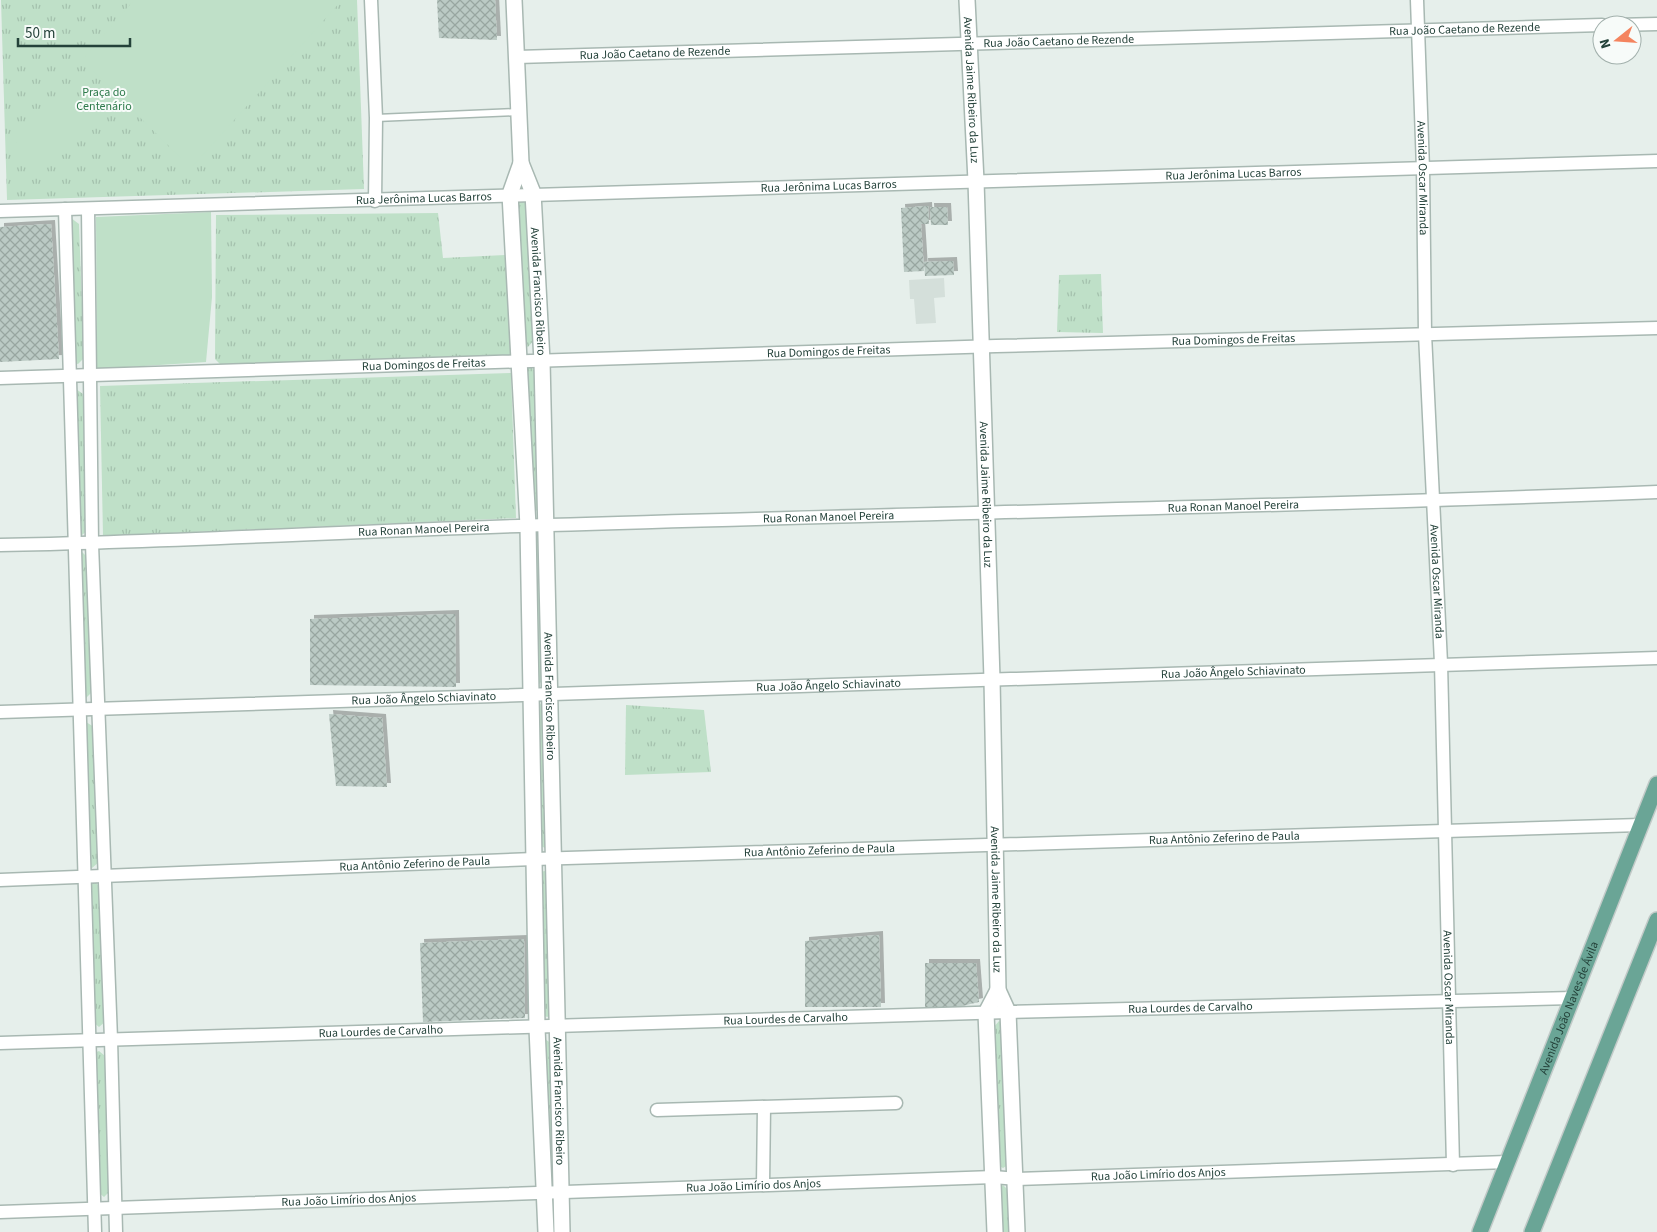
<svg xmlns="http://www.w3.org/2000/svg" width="1657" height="1232" font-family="'Source Sans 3',sans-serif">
<defs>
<pattern id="grass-tufts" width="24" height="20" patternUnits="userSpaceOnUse" patternTransform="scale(1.25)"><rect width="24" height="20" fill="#bfe0c8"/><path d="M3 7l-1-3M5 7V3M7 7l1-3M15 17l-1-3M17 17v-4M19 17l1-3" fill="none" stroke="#a4c1ad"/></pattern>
<pattern id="building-cross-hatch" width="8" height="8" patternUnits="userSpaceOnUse" patternTransform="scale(1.25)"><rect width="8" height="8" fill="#bbcac4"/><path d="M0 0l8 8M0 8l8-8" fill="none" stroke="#98a6a0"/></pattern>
<filter id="shadow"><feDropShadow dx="4" dy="-4" stdDeviation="0" flood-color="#0004"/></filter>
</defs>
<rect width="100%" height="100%" fill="#e6efeb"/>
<!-- built -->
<polygon fill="#d4dfda" points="944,278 945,297 934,298 936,323 916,324 914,299 910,299 909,280"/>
<!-- grass -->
<g fill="url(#grass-tufts)">
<polygon points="1,0 357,0 364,189 7,200"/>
<polygon points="522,200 526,202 534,340 528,347 524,345 518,203"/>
<polygon points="438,213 443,258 505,255 511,356 221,365 215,359 216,215"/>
<polygon points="71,218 79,224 84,358 78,364 74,363"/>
<polygon points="1101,274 1103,333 1057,332 1059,275"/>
<polygon points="529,365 535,371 539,509 534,512 524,368"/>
<polygon points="511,373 516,518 103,536 100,386"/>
<polygon points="76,389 83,394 89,529 82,535 78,533"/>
<polygon points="535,537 539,539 542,681 539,684 534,682"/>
<polygon points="81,551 87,557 93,691 86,698 83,696"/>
<polygon points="538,702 544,707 545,848 541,846"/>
<polygon points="626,705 704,710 711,772 625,775"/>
<polygon points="86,722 94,727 99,862 92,868 89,866"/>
<polygon points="544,871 548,872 552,1015 547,1017 543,1015 540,873"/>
<polygon points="94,881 100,887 106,1021 99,1027 93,1022 89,884"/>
<polygon points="999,1021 1003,1023 1008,1165 1003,1168 999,1166 993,1028"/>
<polygon points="545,1039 552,1044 555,1179 550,1185"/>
<polygon points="99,1051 105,1056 110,1191 104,1197 98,1192 94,1053"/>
<polygon points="1003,1185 1009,1191 1011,1232 998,1232 999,1188"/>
</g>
<!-- pitch -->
<g fill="#bfe0c8">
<polygon points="134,0 342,0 191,168 82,60"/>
<polygon points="61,95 92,122 42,173 13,146"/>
<polygon points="211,212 212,297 206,362 97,369 96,217"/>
</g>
<!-- building -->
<g fill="url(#building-cross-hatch)" filter="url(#shadow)">
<polygon points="437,0 495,0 497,40 439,38"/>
<polygon points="928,206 929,224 921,224 924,271 904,272 901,208"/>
<polygon points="930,207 947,207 948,225 931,225"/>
<polygon points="51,224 59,359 0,362 0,227"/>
<polygon points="953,261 954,275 925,276 924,262"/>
<polygon points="455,614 456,687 310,685 310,619"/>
<polygon points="329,714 382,718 387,787 336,786"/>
<polygon points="879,935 881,1007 805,1007 805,941"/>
<polygon points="524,939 525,1018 423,1022 420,943"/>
<polygon points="925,963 976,963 979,1002 925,1015"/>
</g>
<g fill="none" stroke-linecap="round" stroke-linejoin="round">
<defs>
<polyline id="service" points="376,118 518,112"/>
<g id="minor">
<polyline points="371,0 376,118 375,201"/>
<path id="s1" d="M1417,0l6,169 2,165 16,329 12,502"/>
<polyline points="1616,25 1657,24"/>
<path id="s2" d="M517,57l1085,-32"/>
<polyline points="65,209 95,1232"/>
<polyline points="88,209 92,544 111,1039 116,1232"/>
<path id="s3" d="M0,211l1657,-50"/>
<path id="s4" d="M0,378l996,-32 661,-18"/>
<path id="s5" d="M0,545c183,-3 366,-15 549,-20 370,-12 739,-18 1108,-33"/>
<path id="s6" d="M0,712l1657,-54"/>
<path id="s7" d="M0,880l534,-21 1106,-34"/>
<path id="s8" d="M0,1043l1008,-31 564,-14"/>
<polyline points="657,1110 896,1103"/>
<polyline points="763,1185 764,1107"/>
<path id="s9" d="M0,1212l994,-35 23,2 490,-17"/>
</g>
<g id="tertiary">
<path id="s10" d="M514,0l7,163 12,30 9,168 20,871"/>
<path id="s11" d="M967,0l9,181 16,498 6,311 10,22 9,220"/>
<polyline points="521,163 510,194 528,526 537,1028 546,1232"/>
<polyline points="995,1232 986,1013 998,990"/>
</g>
<g id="primary">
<path id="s12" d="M1480,1232l177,-448"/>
<polyline points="1532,1232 1657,920"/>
</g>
</defs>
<!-- service casing -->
<use href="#service" stroke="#a8b8b2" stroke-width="9"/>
<!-- minor casing -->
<use href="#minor" stroke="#a8b8b2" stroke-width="15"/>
<!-- tertiary casing -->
<use href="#tertiary" stroke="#a8b8b2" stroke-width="18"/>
<!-- primary casing -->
<use href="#primary" stroke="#c2cac8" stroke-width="18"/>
<!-- service -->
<use href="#service" stroke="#fff" stroke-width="6"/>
<!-- minor -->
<use href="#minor" stroke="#fff" stroke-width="12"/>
<!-- tertiary -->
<use href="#tertiary" stroke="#fff" stroke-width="15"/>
<!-- primary -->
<use href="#primary" stroke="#6aa596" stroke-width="15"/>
</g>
<g text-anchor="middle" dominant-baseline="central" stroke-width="4" stroke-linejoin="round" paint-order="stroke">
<!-- street labels -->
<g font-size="12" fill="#24423a" stroke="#f7fbf9">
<text stroke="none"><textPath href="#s2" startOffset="948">Rua João Caetano de Rezende</textPath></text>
<text stroke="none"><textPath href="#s2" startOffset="542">Rua João Caetano de Rezende</textPath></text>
<text stroke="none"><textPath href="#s2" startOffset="138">Rua João Caetano de Rezende</textPath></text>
<text stroke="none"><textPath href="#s11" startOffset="90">Avenida Jaime Ribeiro da Luz</textPath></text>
<text stroke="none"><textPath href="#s3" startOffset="1234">Rua Jerônima Lucas Barros</textPath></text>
<text stroke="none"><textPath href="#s1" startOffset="178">Avenida Oscar Miranda</textPath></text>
<text stroke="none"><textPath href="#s3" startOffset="829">Rua Jerônima Lucas Barros</textPath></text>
<text stroke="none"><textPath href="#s3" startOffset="424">Rua Jerônima Lucas Barros</textPath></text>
<text stroke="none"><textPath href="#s10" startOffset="294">Avenida Francisco Ribeiro</textPath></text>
<text stroke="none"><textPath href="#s4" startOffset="1234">Rua Domingos de Freitas</textPath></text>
<text stroke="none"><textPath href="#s4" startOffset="829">Rua Domingos de Freitas</textPath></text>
<text stroke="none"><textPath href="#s4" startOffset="424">Rua Domingos de Freitas</textPath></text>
<text stroke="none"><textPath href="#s11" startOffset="495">Avenida Jaime Ribeiro da Luz</textPath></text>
<text stroke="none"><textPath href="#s5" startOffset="1234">Rua Ronan Manoel Pereira</textPath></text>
<text stroke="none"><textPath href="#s5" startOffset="829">Rua Ronan Manoel Pereira</textPath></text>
<text stroke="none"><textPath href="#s5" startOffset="424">Rua Ronan Manoel Pereira</textPath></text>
<text stroke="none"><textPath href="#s1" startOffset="582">Avenida Oscar Miranda</textPath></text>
<text stroke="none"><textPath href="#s6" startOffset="1234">Rua João Ângelo Schiavinato</textPath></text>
<text stroke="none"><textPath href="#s6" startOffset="829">Rua João Ângelo Schiavinato</textPath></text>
<text stroke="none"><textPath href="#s10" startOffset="699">Avenida Francisco Ribeiro</textPath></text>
<text stroke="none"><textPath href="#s6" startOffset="424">Rua João Ângelo Schiavinato</textPath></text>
<text stroke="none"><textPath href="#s7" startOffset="1225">Rua Antônio Zeferino de Paula</textPath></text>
<text stroke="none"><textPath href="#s7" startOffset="820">Rua Antônio Zeferino de Paula</textPath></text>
<text stroke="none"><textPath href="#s7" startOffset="415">Rua Antônio Zeferino de Paula</textPath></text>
<text stroke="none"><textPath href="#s11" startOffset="900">Avenida Jaime Ribeiro da Luz</textPath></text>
<text stroke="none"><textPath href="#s1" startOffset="988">Avenida Oscar Miranda</textPath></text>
<text stroke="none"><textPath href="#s8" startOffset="1191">Rua Lourdes de Carvalho</textPath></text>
<text stroke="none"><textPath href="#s12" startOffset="241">Avenida João Naves de Ávila</textPath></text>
<text stroke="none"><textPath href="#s8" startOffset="786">Rua Lourdes de Carvalho</textPath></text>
<text stroke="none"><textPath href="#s8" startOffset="381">Rua Lourdes de Carvalho</textPath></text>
<text stroke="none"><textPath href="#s10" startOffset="1104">Avenida Francisco Ribeiro</textPath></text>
<text stroke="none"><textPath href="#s9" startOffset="1159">Rua João Limírio dos Anjos</textPath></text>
<text stroke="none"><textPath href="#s9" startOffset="754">Rua João Limírio dos Anjos</textPath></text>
<text stroke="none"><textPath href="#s9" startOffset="349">Rua João Limírio dos Anjos</textPath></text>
</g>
<!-- park labels -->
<g font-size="12" fill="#2d7a4b" stroke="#f7fbf9">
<text x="104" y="92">Praça do<tspan x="104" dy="14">Centenário</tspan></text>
</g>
</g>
<!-- north arrow -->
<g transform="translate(1617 40) rotate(253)"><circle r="24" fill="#f7fbf9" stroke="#a3b1ad"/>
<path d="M0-4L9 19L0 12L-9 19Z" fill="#f4845f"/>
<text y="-8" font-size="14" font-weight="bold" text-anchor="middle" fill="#24423a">N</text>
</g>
<!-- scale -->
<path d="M18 38v8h112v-8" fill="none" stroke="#24423a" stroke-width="2.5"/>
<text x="25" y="38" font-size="15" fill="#24423a" stroke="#f7fbf9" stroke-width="4" paint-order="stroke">50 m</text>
</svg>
